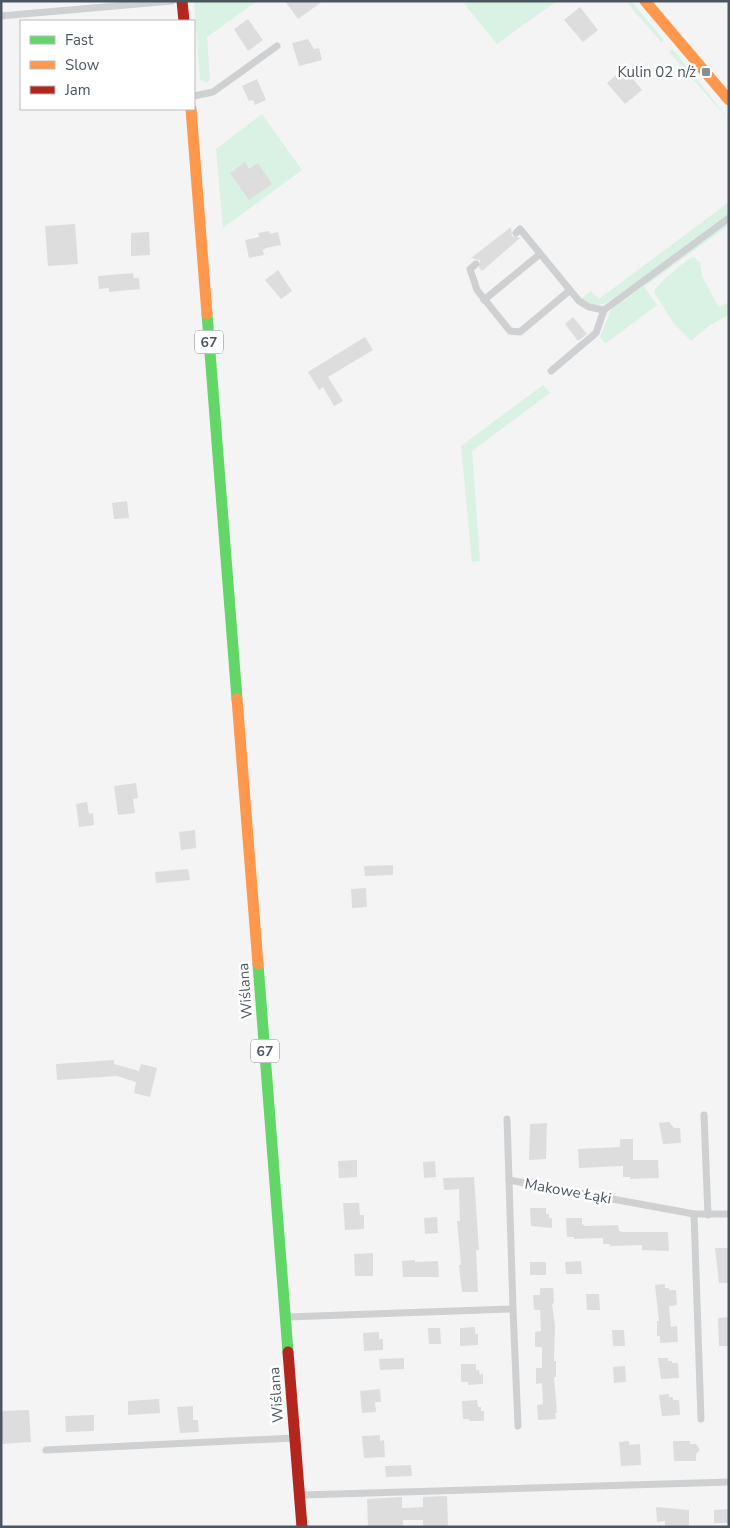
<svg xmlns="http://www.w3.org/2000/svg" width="730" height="1528" font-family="'Nunito Sans',sans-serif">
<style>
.green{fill:#d9f2e3}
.building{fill:#ddddde}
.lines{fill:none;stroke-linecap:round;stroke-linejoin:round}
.lane{stroke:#ced0d2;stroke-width:7}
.fast{stroke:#63d668;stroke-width:11}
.slow{stroke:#ff974d;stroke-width:11}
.jam{stroke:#b3261e;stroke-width:11}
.poi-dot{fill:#868d94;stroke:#fff;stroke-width:2}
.labels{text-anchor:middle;stroke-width:5;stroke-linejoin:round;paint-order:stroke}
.shield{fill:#fff;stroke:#808990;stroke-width:1}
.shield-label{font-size:14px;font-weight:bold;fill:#4a5661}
.poi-label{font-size:15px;fill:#4a5661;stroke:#fff;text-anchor:end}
.street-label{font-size:15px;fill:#4a5661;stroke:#fff}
</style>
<rect width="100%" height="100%" fill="#f4f4f4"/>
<g class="green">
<path d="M194 1H257L207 37 210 80 207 83 200 79Z"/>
<path d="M462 1H557L497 44Z"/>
<path d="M631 1 664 40 661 42 628 4Z"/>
<path d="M673 49 729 120 669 52Z"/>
<path d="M262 114 302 170 223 228 216 149Z"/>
<path d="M729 202V215L607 303 594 306 581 299 591 291 599 299Z"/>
<path d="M729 221V225L644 287 657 305 605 344 600 337 612 308Z"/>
<path d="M694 257 700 263 702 276 717 304 720 307 729 302V315L710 325 691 341 674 324 654 292C656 285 686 259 694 257Z"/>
<path d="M543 385 550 393 472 451 480 561 472 562 461 446Z"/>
</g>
<g class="building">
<path d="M285 1H323L298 19Z"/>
<path d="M580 7 598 30 583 42 564 20Z"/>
<path d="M248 19 263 40 248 51 234 29Z"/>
<path d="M308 39 314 49 319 48 322 60 299 66 292 43Z"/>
<path d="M624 68 642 90 625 104 607 83Z"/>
<path d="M257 79 266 100 255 105 253 100 249 101 242 86Z"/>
<path d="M245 162 249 169 258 163 272 184 249 200 230 173Z"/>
<path d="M75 224 78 264 48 266 45 226Z"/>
<path d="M511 227 512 236 520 238 482 271 479 268 480 260 471 258Z"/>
<path d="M269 231 270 234 278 232 281 245 266 248 263 250 264 255 249 258 245 240 259 237 258 233Z"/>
<path d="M149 232 150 255 131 256V233Z"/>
<path d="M278 270 292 291 281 299 265 280Z"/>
<path d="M133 273 134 278H139L140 289 109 292V288L99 289 98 276Z"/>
<path d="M573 317 587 334 578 341 565 324Z"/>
<path d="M365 337 373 350 328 377 343 401 334 406 323 387 319 390 308 372Z"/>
<path d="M127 501 129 518 114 519 112 503Z"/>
<path d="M136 783 138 798 133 799 135 813 118 815 114 786Z"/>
<path d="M87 802 89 814 93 813 94 825 79 827 76 804Z"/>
<path d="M195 830 196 848 181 850 179 832Z"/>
<path d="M393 865V875L365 876 364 866Z"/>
<path d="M188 869 190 880 156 883 155 872Z"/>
<path d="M366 888 367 907 352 908 351 889Z"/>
<path d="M114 1060V1064L139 1071 141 1064 157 1068 150 1097 134 1093 136 1082 117 1076 57 1080 56 1064Z"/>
<path d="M669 1122 674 1128H680L681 1143 663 1144 659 1123Z"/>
<path d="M547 1123 546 1159 529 1160 530 1124Z"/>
<path d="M620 1139H633V1160H658L659 1178 630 1179V1177H623V1166L579 1168 578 1149 620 1147Z"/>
<path d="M357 1160V1177L339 1178 338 1161Z"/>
<path d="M435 1161 436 1177 424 1178 423 1162Z"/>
<path d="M474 1177 479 1250H476L478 1292H462L459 1265H461L457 1221H460L459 1189 444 1190 443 1178Z"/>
<path d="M343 1203H359L360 1215H364V1229L345 1230Z"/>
<path d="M530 1208H546V1214H549V1218H552V1228L531 1226Z"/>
<path d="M437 1217 438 1233 425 1234 424 1218Z"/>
<path d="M566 1218H582V1224L585 1226 618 1225 619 1231 622 1232H668L669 1251 642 1250V1245L610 1246V1244H603V1238L574 1239V1237H567Z"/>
<path d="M715 1248H729V1283H719Z"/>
<path d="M373 1253V1276H355L354 1254Z"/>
<path d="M415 1260V1262L438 1261 439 1277H403L402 1261Z"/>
<path d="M581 1261 582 1274H566L565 1262Z"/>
<rect x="530" y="1262" width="16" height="13"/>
<path d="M665 1284V1288H669V1290H676L677 1305 669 1306 671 1327 677 1326 678 1342 660 1343V1336H657V1321H659L655 1285Z"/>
<path d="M540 1288H553L554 1303 552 1304 555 1325 554 1361H556V1377H554L557 1413H555L556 1419 538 1420 537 1405 543 1404 542 1383 536 1384V1368H542V1347H535V1332L541 1331 540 1310H534L533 1295H540Z"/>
<path d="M586 1294H599L600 1310H587Z"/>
<path d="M729 1317V1346H719L718 1318Z"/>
<path d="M475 1327V1334H478V1345L460 1346V1328Z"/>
<path d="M428 1328H440L441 1344H429Z"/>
<path d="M612 1330H624L625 1346H613Z"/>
<path d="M379 1332V1339H383V1350L364 1351 363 1333Z"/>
<path d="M404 1358V1369L380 1370 379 1359Z"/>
<path d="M658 1358H668V1361H672V1363H678L679 1378 661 1379Z"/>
<path d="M461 1364H476V1370H479L480 1375 483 1374V1384L468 1385V1382H461Z"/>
<path d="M625 1366 626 1382 614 1383 613 1367Z"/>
<path d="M380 1389 381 1402H375L376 1412 362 1413 360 1391Z"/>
<path d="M669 1394V1397H673V1400H679L680 1415 662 1416 659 1395Z"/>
<path d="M159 1399 160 1413 128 1415V1401Z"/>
<path d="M477 1400 478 1407H481V1411H484V1421H469V1419H463L462 1401Z"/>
<path d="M193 1406V1420H198L199 1432 180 1433 177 1407Z"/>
<path d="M29 1410 31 1442 1 1444V1411Z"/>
<path d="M94 1415V1431L66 1432 65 1416Z"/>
<path d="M380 1435V1441L384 1440 385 1457 364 1458 362 1436Z"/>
<path d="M629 1441V1445L640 1444 641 1465 621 1466 619 1442Z"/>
<path d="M673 1441H690V1444H696L700 1450 696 1454V1461H674Z"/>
<path d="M411 1465 412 1476 386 1477 385 1466Z"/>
<path d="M447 1496 448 1527H423V1520H403V1527H368L367 1499 402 1497V1508L423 1507V1497Z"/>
<path d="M656 1507 689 1510V1527H665V1521L657 1522Z"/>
<path d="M729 1509V1523H714V1510Z"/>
</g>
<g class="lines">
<g class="lane">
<path d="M1 16 172 1"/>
<path d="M194 96 213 92 277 46"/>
<path d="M516 233 520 229 579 301 589 307 604 310 729 218"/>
<path d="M476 264 470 269 477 290 510 331 520 332 569 291"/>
<path d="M484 300 540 254"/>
<path d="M551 371 596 333 604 310"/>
<path d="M704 1115 708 1215"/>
<path d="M507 1119 509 1180"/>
<path d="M694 1214 701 1419"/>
<path d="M513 1309 518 1426"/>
<path d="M288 1317 513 1309 509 1180 694 1214H729"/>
<path d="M46 1450 294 1438"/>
<path d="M303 1495 729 1482"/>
</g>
<g class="fast">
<path d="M207 314 237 699"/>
<path d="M258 964 288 1352"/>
</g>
<g class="slow">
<path d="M645 1 729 100"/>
<path d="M191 109 207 314"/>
<path d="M237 699 258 964"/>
</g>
<g class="jam">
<path d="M182 1 184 21"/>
<path d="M288 1352 302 1527"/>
</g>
</g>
<rect class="poi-dot" x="701" y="67" width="10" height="10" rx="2.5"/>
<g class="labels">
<g class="shield">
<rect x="195" y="330.5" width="28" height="23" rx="4"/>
<rect x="251" y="1039.5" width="28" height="23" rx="4"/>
</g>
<g class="shield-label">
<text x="209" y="347">67</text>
<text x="265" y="1056">67</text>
</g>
<g class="poi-label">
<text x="696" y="77">Kulin 02 n/ż</text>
</g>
<g class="street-label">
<text transform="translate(245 991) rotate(-94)" y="5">Wiślana</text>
<text transform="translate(568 1191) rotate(10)" y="5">Makowe Łąki</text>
<text transform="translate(276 1395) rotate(-94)" y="5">Wiślana</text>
</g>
</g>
<rect width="730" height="1528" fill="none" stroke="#4a5661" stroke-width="5"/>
<rect x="20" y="20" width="175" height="90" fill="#ffffff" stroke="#b7bbc0"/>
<rect x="30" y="36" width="25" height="8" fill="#63d668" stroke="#b7bbc0"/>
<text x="65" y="45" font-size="15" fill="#4a5661">Fast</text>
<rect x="30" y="61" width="25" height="8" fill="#ff974d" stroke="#b7bbc0"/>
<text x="65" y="70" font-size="15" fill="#4a5661">Slow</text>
<rect x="30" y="86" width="25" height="8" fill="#b3261e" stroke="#b7bbc0"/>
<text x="65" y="95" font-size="15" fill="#4a5661">Jam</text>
</svg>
